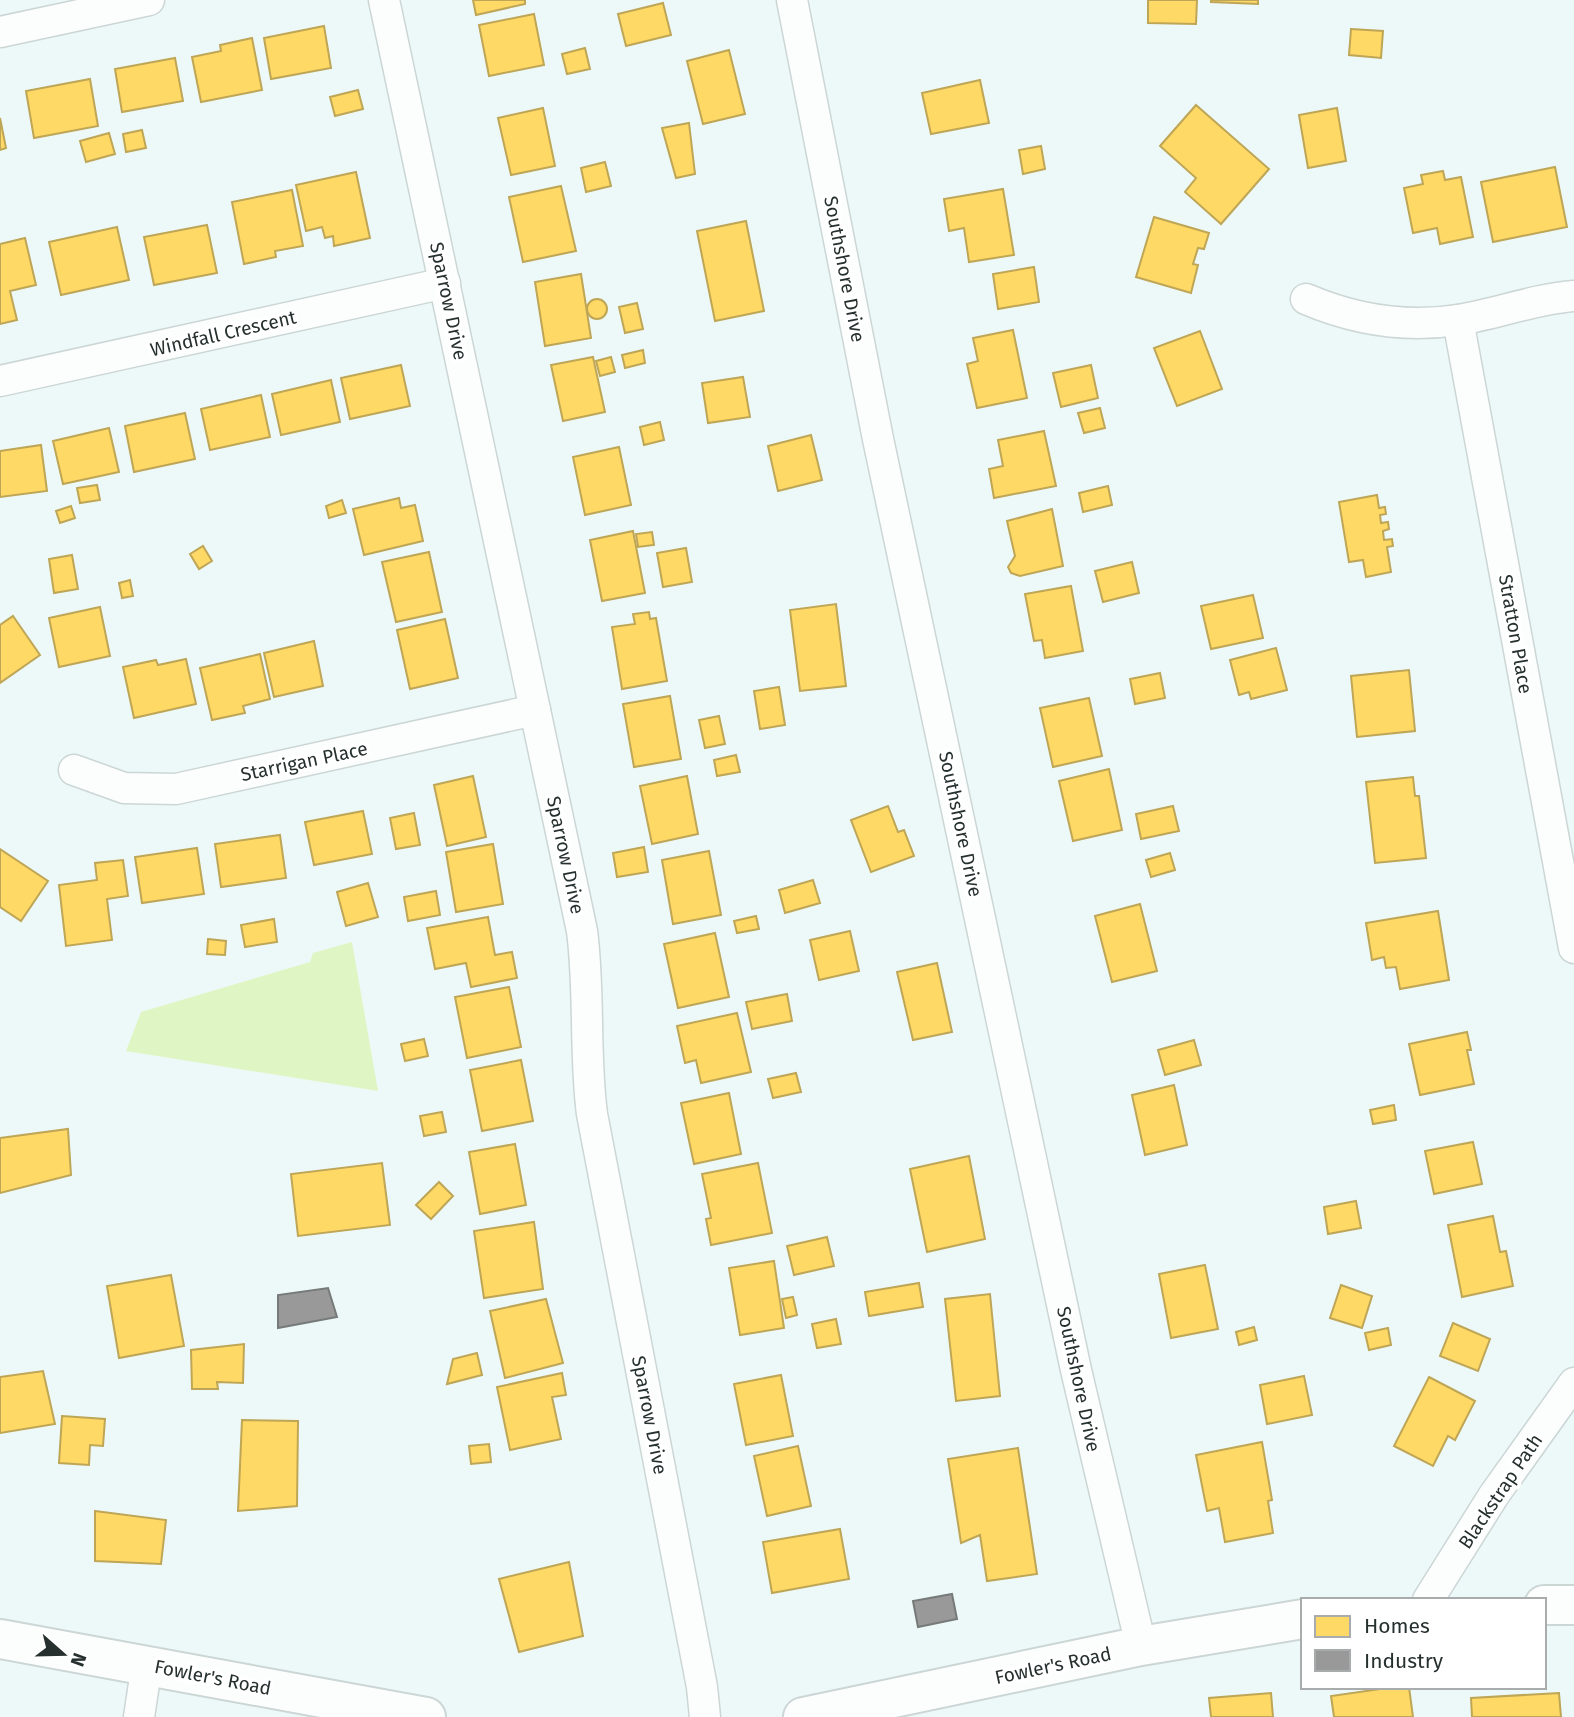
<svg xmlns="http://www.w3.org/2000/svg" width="1574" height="1717" font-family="'Fira Sans',sans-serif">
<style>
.green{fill:#e0f5c4}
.homes{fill:#ffd966;stroke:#bea656;stroke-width:2}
.industry{fill:#999;stroke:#767a79;stroke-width:2}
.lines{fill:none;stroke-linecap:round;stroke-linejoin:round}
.street-casing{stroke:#ccd6d5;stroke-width:33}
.secondary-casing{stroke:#ccd6d5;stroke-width:42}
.street{stroke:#fcfefe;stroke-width:30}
.secondary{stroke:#fcfefe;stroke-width:38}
.labels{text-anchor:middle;stroke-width:7;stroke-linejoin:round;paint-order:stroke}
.street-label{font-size:19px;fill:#26302f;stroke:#fff}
</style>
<rect width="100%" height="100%" fill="#edf9f8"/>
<path class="green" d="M352 942 378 1091 126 1051 141 1012 310 962 313 953Z"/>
<g class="homes">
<path d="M473 0H525V4L476 15Z"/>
<path d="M1148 0H1197L1196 24 1148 23Z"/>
<path d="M1211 0H1258V4L1211 2Z"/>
<path d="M663 3 671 35 626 46 618 14Z"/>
<path d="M534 14 544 65 489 76 479 25Z"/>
<path d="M324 26 331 68 271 79 264 38Z"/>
<path d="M1351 29 1383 31 1381 58 1349 55Z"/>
<path d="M252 38 262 90 201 102 192 57 221 51 220 45Z"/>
<path d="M585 48 590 69 567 74 562 54Z"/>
<path d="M729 50 745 114 703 124 687 61Z"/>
<path d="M175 58 183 101 122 112 115 69Z"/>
<path d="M90 79 98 126 34 138 26 91Z"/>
<path d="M980 80 989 123 931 134 922 93Z"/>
<path d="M358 90 363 109 335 116 330 97Z"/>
<path d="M1196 105 1269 169 1221 224 1185 192 1196 178 1160 146Z"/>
<path d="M543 108 555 166 511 175 498 118Z"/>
<path d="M1337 108 1346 161 1308 168 1299 115Z"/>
<path d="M0 118 6 148 0 150Z"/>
<path d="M689 123 695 174 676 178 662 128Z"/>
<path d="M142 130 146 148 126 152 123 134Z"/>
<path d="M109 133 115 154 86 162 80 141Z"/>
<path d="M1041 146 1045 169 1023 174 1019 150Z"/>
<path d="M605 162 611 186 586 192 581 168Z"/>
<path d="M1555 167 1567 227 1493 242 1481 182Z"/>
<path d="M1443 171 1445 180 1461 177 1473 237 1440 244 1437 228 1413 233 1404 188 1423 184 1421 175Z"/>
<path d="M356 172 370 238 334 246 333 236 325 238 322 227 306 231 296 185Z"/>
<path d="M561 186 576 251 523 262 509 197Z"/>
<path d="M1003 189 1014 255 969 262 964 228 949 231 944 199Z"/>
<path d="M292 190 303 246 275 251 276 257 244 264 232 202Z"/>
<path d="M1154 217 1209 233 1204 249 1198 248 1193 264 1198 265 1191 293 1136 277Z"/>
<path d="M746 221 764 311 715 321 697 231Z"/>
<path d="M207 225 217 273 154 285 144 237Z"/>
<path d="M117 227 129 280 61 295 49 242Z"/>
<path d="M25 238 36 285 10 291 17 320 0 324V244Z"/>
<path d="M1034 267 1039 302 998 309 993 274Z"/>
<path d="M581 274 591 338 545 346 535 282Z"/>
<circle cx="597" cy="309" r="10"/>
<path d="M637 303 643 329 625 333 619 307Z"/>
<path d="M1013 330 1027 398 977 408 967 364 978 361 973 338Z"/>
<path d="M1200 331 1222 389 1177 406 1154 348Z"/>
<path d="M643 350 645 363 625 368 622 355Z"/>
<path d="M593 357 605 412 563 421 551 365Z"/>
<path d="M611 357 615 372 600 376 596 361Z"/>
<path d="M401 365 410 406 350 419 341 378Z"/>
<path d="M1091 365 1098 398 1061 407 1053 373Z"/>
<path d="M743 377 750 417 708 423 702 383Z"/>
<path d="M331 380 340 422 281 435 272 394Z"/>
<path d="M261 395 270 437 210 450 201 409Z"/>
<path d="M1100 408 1105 428 1084 433 1078 413Z"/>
<path d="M185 413 195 459 134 472 125 426Z"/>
<path d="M660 422 664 440 644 445 640 427Z"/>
<path d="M109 428 119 472 63 484 53 441Z"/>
<path d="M1044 431 1056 486 994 498 989 469 1003 466 998 440Z"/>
<path d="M811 435 822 480 778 491 768 446Z"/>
<path d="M41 445 47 491 0 497V451Z"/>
<path d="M619 447 631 505 585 515 573 457Z"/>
<path d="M97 485 100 500 80 503 77 488Z"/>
<path d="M1108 486 1112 505 1083 512 1079 493Z"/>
<path d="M1377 495 1379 508 1385 507 1386 514 1380 515 1381 523 1388 522 1389 529 1383 531 1384 540 1392 539 1393 546 1387 547 1391 572 1366 577 1363 560 1349 562 1339 502Z"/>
<path d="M399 498 401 508 415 505 423 541 364 555 353 509Z"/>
<path d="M342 500 346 513 329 518 326 506Z"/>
<path d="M71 506 75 518 60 523 56 511Z"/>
<path d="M1052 509 1063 566 1020 576 1011 573 1008 567 1015 556 1007 521Z"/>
<path d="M633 531 645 593 602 601 590 540Z"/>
<path d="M652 532 654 545 638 547 636 534Z"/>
<path d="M203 546 212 561 199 569 190 554Z"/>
<path d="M686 548 692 582 663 587 657 553Z"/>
<path d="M429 552 442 612 396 622 382 562Z"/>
<path d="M72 555 78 589 54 593 49 559Z"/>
<path d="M1132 562 1139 593 1103 602 1095 571Z"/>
<path d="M130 580 133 596 122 598 119 583Z"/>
<path d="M1071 586 1083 651 1045 658 1042 640 1034 641 1025 594Z"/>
<path d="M1253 595 1263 638 1211 649 1201 606Z"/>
<path d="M836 604 846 686 800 691 790 610Z"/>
<path d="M100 607 110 656 59 667 49 618Z"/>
<path d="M649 612 650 619 656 618 667 681 622 689 612 627 635 624 633 614Z"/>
<path d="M13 616 40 655 0 683V625Z"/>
<path d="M445 619 458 678 410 689 397 630Z"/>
<path d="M314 641 323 686 274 697 264 653Z"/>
<path d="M1276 648 1287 690 1251 699 1249 692 1239 695 1230 660Z"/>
<path d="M260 654 270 699 243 706 245 713 212 720 200 668Z"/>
<path d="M186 659 196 704 134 718 123 667 156 660 158 665Z"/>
<path d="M1409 670 1415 731 1357 737 1351 676Z"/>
<path d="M1160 673 1165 698 1135 704 1130 679Z"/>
<path d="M779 687 785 725 760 729 754 691Z"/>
<path d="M670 696 681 759 634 767 623 704Z"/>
<path d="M1089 698 1102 756 1053 767 1040 708Z"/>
<path d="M719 716 725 744 705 748 699 720Z"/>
<path d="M736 755 740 772 717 776 714 760Z"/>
<path d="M1109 769 1122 830 1073 841 1059 781Z"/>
<path d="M473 776 486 837 447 846 434 785Z"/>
<path d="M687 776 698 834 652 844 640 786Z"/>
<path d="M1413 777 1415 796H1419L1426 858 1375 863 1366 782Z"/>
<path d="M888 806 898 832 904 830 914 856 871 872 851 820Z"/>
<path d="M1173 806 1179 831 1141 839 1136 814Z"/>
<path d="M363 811 372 854 314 865 305 822Z"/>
<path d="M414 813 420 845 396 849 390 818Z"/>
<path d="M280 835 286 878 221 887 215 844Z"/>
<path d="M493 844 503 904 456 912 446 852Z"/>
<path d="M644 847 648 872 617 877 613 853Z"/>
<path d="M197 848 204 894 142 903 135 857Z"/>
<path d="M0 849 48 881 21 921 0 907Z"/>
<path d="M709 851 721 915 673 924 662 860Z"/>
<path d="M1170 853 1175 870 1151 877 1146 860Z"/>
<path d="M123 860 128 896 107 899 112 940 66 946 59 885 97 880 95 863Z"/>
<path d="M813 880 820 903 785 913 779 890Z"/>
<path d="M368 883 378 917 346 926 337 892Z"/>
<path d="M436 891 440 915 408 921 404 897Z"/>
<path d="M1140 904 1157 971 1112 982 1095 916Z"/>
<path d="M1438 911 1449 980 1400 989 1396 967 1386 968 1384 957 1372 960 1366 923Z"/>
<path d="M756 916 759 929 737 933 734 921Z"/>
<path d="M488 917 495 955 512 952 517 978 471 987 466 963 435 969 427 928Z"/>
<path d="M274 919 277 942 245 947 241 925Z"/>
<path d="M850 931 859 971 819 980 810 940Z"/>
<path d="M715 933 729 997 678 1008 664 944Z"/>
<path d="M208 939 226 941 225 955 207 954Z"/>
<path d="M937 963 952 1032 913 1040 897 972Z"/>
<path d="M509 987 521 1047 467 1058 455 997Z"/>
<path d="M787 994 792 1021 752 1029 746 1002Z"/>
<path d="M737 1013 751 1072 701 1083 696 1060 685 1063 677 1026Z"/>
<path d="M1467 1032 1471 1050H1467L1474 1084 1420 1095 1409 1044Z"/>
<path d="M424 1039 428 1056 405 1061 401 1044Z"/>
<path d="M1194 1040 1201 1065 1165 1075 1158 1050Z"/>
<path d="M521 1060 533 1121 482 1131 470 1070Z"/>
<path d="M796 1073 801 1092 773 1098 768 1079Z"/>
<path d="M1174 1085 1187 1145 1145 1155 1132 1095Z"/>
<path d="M729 1093 741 1154 694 1164 681 1103Z"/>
<path d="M1394 1105 1396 1120 1373 1124 1370 1110Z"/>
<path d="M442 1112 446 1132 424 1136 420 1116Z"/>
<path d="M68 1129 71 1175 0 1193V1138Z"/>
<path d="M1473 1142 1482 1184 1434 1194 1425 1151Z"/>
<path d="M515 1144 526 1205 480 1214 469 1152Z"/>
<path d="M969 1156 985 1239 927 1252 910 1169Z"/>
<path d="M382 1163 390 1225 298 1236 291 1174Z"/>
<path d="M758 1163 772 1233 711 1245 706 1219 711 1218 702 1174Z"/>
<path d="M439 1182 453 1196 431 1219 416 1205Z"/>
<path d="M1356 1201 1361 1228 1328 1234 1324 1207Z"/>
<path d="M1493 1216 1500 1252 1506 1251 1513 1286 1462 1297 1448 1225Z"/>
<path d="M534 1222 543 1289 484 1298 474 1231Z"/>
<path d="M827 1237 834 1266 794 1275 787 1246Z"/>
<path d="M774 1261 784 1328 740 1335 729 1268Z"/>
<path d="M1205 1265 1218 1329 1171 1338 1159 1274Z"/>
<path d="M171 1275 184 1346 119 1358 107 1286Z"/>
<path d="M919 1283 923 1307 869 1316 865 1292Z"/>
<path d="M1341 1285 1372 1296 1362 1328 1330 1318Z"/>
<path d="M990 1294 1000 1396 956 1401 945 1299Z"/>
<path d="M793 1297 797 1315 786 1318 782 1299Z"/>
<path d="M546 1299 563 1363 505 1378 490 1311Z"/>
<path d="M836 1319 841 1344 817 1348 812 1324Z"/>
<path d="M1453 1323 1490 1339 1478 1371 1440 1356Z"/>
<path d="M1254 1327 1257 1340 1239 1345 1236 1332Z"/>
<path d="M1388 1328 1391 1345 1369 1350 1365 1333Z"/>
<path d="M244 1344 243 1383 217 1382 218 1389H192L191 1350Z"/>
<path d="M477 1353 482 1375 447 1384 453 1359Z"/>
<path d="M43 1371 55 1424 0 1433V1377Z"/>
<path d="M562 1373 566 1395 552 1397 561 1439 510 1450 497 1387Z"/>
<path d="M781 1375 793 1436 746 1445 734 1384Z"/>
<path d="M1304 1376 1312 1415 1267 1424 1260 1385Z"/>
<path d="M1429 1377 1475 1401 1455 1440 1448 1436 1433 1466 1394 1446Z"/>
<path d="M62 1416 105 1419 103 1446 90 1445 89 1465 59 1463Z"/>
<path d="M242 1420 298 1421 297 1506 238 1511Z"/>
<path d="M1262 1442 1272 1500 1268 1501 1273 1533 1225 1542 1219 1508 1207 1511 1196 1455Z"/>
<path d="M489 1444 491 1462 471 1464 469 1446Z"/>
<path d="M798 1446 811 1506 767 1516 754 1456Z"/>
<path d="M1018 1448 1037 1574 987 1581 980 1535 961 1543 948 1459Z"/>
<path d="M95 1511 166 1520 161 1564 95 1561Z"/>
<path d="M840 1529 849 1579 772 1593 763 1542Z"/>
<path d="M569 1562 583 1636 519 1652 499 1579Z"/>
<path d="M1394 1687H1409L1413 1717H1334L1331 1696Z"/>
<path d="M1271 1693 1273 1717H1211L1209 1698Z"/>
<path d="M1559 1693 1561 1717H1472L1471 1698Z"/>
</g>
<g class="industry">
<path d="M328 1288 337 1317 278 1328V1295Z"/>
<path d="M952 1594 957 1619 918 1627 913 1601Z"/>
</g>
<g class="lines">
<defs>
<g id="street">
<path d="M384 0 582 931C590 992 584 1053 592 1114L702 1687 705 1717"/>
<path d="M792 0 878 439 1076 1370 1141 1646"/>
<path d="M0 32 149 0"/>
<path d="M1306 299C1355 320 1405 328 1458 320 1497 314 1534 299 1574 296"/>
<path d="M1458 320 1574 948"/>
<path d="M0 381 445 283"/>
<path d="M74 770 124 788 176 789 535 710"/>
<path d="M1428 1600 1494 1495 1574 1383"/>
<path d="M139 1717 147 1664"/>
</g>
<g id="secondary">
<path d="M1544 1605H1574"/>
<path d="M0 1639 426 1717"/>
<path d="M803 1717 1141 1646 1303 1619"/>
</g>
</defs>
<use href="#street" class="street-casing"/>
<use href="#secondary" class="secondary-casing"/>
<use href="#street" class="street"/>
<use href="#secondary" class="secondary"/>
</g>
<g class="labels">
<g class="street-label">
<text transform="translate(845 269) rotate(79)" y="7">Southshore Drive</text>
<text transform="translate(449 301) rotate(78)" y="7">Sparrow Drive</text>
<text transform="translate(223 333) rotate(-13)" y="7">Windfall Crescent</text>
<text transform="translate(1516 634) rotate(80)" y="7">Stratton Place</text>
<text transform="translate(304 761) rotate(-12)" y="7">Starrigan Place</text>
<text transform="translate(961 824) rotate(78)" y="7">Southshore Drive</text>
<text transform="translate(566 855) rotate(78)" y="7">Sparrow Drive</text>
<text transform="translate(1079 1379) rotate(78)" y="7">Southshore Drive</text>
<text transform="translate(650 1415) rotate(79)" y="7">Sparrow Drive</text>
<text transform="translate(1500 1491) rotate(-56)" y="7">Blackstrap Path</text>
<text transform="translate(1053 1665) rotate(-12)" y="7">Fowler's Road</text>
<text transform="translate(213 1677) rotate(11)" y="7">Fowler's Road</text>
</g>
</g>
<rect x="1301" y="1598" width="245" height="91" fill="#ffffff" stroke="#a8acac" stroke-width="2"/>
<rect x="1315" y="1616" width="35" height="21" fill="#ffd966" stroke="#a8acac" stroke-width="2"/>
<text x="1364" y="1633" font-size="21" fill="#26302f">Homes</text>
<rect x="1315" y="1650" width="35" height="21" fill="#999999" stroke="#a8acac" stroke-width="2"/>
<text x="1364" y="1668" font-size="21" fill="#26302f">Industry</text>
<g transform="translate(63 1654) rotate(110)" stroke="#ffffff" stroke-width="5" paint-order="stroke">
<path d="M0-5L12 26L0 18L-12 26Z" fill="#26302f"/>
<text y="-10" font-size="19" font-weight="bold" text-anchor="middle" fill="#26302f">N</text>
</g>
</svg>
